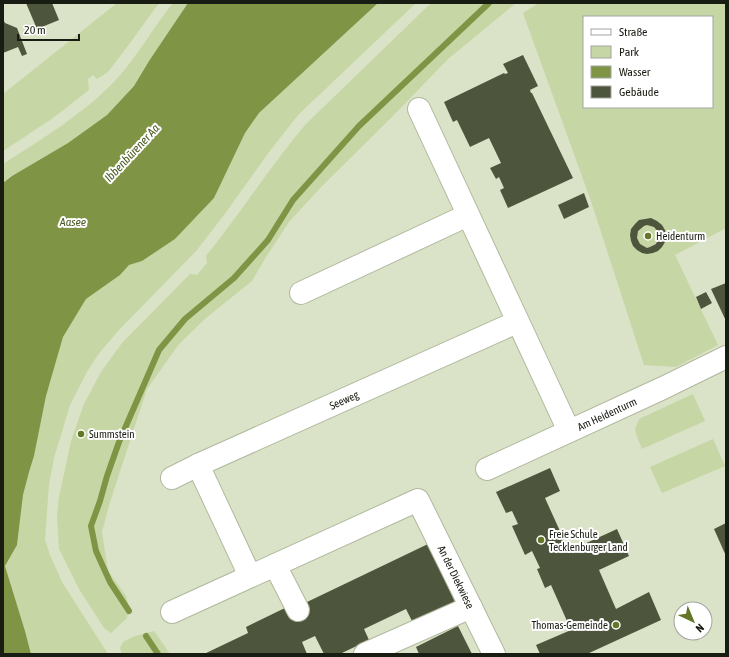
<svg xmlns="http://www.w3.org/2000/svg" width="729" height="657" font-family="'Asap Condensed',sans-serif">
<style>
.green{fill:#c6d6a4;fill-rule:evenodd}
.water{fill:#7f9445}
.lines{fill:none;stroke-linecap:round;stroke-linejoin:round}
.stream{stroke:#7f9445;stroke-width:6}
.building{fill:#4e553d;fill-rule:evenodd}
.minor-casing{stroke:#b0b99e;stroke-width:24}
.minor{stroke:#fff;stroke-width:22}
.poi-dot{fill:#637726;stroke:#fff;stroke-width:1.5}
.labels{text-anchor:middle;stroke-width:4;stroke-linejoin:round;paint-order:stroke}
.poi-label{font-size:11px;fill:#191c12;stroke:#fff;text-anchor:start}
.street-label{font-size:11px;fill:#191c12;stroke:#fff}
.water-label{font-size:12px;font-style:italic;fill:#4b5a21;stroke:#fff}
</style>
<rect width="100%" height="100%" fill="#dae3c7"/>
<g class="green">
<path d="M117 3H159L130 43 108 72 97 79 93 75 88 79 89 90 53 118 3 151V94Z"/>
<path d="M173 3H188L149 61 134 86 107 115 68 143 12 176 3 183V164C42 139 82 115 115 81 137 57 153 28 173 3Z"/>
<path d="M378 3H416L298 115 269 152 224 215 197 250 118 331 100 352 88 370 70 405 54 458 49 484 45 540 50 555 62 582 108 654H31L25 631 5 566 17 545 23 495 29 472 34 456 46 396 63 337 86 299 120 275 129 265 142 261 175 239 214 198 245 133 259 113Z"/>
<path d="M431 3H516L448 59 390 119 322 186 289 222 266 257 252 281 206 318 179 344 147 389 110 502 102 532 108 571 126 596 129 608 127 618 111 633 104 628 79 589 59 549 57 516 59 497 71 441 84 404 101 372 122 343 190 274 197 275 207 263 206 256C241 213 270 166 306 124Z"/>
<path d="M539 3H726V228L675 255 718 345 676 367 644 365 592 204 523 13ZM584 17H712V107H584Z"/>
<path d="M693 394 705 421 642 449 636 434 635 429 639 419Z"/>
<path d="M713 439 725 466 662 493 650 467Z"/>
<path d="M154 631 170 654H122L120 648 123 642 135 636Z"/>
</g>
<path class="water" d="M188 3H378L259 113 245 133 214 198 175 239 142 261 129 265 120 275 86 299 63 337 46 396 34 456 29 472 23 495 17 545 5 566 25 631 31 654H3V183L12 176 68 143 107 115 134 86 149 61Z"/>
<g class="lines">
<g class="stream">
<path d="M129 611 110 582 96 551 91 526 100 501 107 476 119 442 159 350 185 319 234 278 268 240 293 200 359 126 489 3"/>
<path d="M146 636 158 654"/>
</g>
</g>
<g class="building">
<path d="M26 3H52L59 20 37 29Z"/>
<path d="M3 19 5 23 17 28 27 54 22 56 18 47 3 53Z"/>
<path d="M523 55 538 86 530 90 531 93H532L573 178 508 208 500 190 504 188 499 177 496 179 490 168 501 163 489 138 470 147 457 120 453 122 444 102 504 73 505 74 508 73 503 64Z"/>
<path d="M584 193 589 207 564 219 558 205Z"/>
<path d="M651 218 657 221 662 225 665 230 666 236 665 242 662 247 658 251 653 253 647 254 642 253 637 250 633 246 631 241 630 235 631 229 635 224 639 220ZM647 225 654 227 659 233V237L656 244 650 247 647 248 640 244 637 238 638 231 644 226Z"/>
<path d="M726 283V321L711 289Z"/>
<path d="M706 292 712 303 701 309 696 297Z"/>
<path d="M550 468 560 491 545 498 569 551 617 529 629 556 599 570 616 609 649 592 661 620 587 654H540L536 645 571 630 551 585 545 588 537 569 540 568 532 551 525 555 512 526 518 524 512 511 506 513 496 492Z"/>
<path d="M726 523V556L714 529Z"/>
<path d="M428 544 455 602 413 623 406 609 364 629 369 640 340 654H324L315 636 302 642 307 654H204L248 633 246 627 287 607 290 614 308 605 307 602Z"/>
<path d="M458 626 472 654H419L416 647Z"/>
</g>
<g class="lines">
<defs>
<g id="minor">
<path d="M419 109 569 431"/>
<path d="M301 293 468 215"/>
<path d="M198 465 250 576"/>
<path d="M487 469 663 388 726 357"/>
<path d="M172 478 198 465 517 322"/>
<path d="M275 565 298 610"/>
<path d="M172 612 418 500 494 654"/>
<path d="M365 654 471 607"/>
</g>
</defs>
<use href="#minor" class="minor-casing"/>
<use href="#minor" class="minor"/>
</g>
<g class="poi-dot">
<circle cx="648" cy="236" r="4"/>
<circle cx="81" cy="434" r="4"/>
<circle cx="541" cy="540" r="4"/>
<circle cx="616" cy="625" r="4"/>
</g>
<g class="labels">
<g class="poi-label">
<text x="656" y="240">Heidenturm</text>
<text x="89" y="438">Summstein</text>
<text x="549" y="538">Freie Schule<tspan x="549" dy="13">Tecklenburger Land</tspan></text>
<text x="608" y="629" text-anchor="end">Thomas-Gemeinde</text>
</g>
<g class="street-label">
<text transform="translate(344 400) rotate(-24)" y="4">Seeweg</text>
<text transform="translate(607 414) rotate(-25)" y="4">Am Heidenturm</text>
<text transform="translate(456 577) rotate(64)" y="4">An der Diekwiese</text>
</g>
<g class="water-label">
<text transform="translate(132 153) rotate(-47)" y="4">Ibbenbürener Aa</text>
<text x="73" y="226">Aasee</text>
</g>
</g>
<rect width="729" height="657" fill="none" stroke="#191c12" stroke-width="8"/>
<rect x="583" y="16" width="130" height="92" fill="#ffffff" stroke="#a3a4a0"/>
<rect x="591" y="29" width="20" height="6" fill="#ffffff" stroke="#a3a4a0"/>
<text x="619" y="36" font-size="12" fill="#191c12">Straße</text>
<rect x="591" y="46" width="20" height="12" fill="#c6d6a4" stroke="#a3a4a0"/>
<text x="619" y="56" font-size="12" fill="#191c12">Park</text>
<rect x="591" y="66" width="20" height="12" fill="#7f9445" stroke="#a3a4a0"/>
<text x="619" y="76" font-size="12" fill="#191c12">Wasser</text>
<rect x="591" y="86" width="20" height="12" fill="#4e553d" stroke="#a3a4a0"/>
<text x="619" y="96" font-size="12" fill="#191c12">Gebäude</text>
<g transform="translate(693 621) rotate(136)"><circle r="19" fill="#ffffff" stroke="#a3a4a0"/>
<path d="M0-3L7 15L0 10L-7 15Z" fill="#637726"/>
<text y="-6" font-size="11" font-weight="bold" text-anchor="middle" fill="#191c12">N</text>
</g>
<path d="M18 34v6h61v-6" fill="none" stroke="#191c12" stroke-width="2"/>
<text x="24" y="34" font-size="12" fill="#191c12" stroke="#ffffff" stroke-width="3" paint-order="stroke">20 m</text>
</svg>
